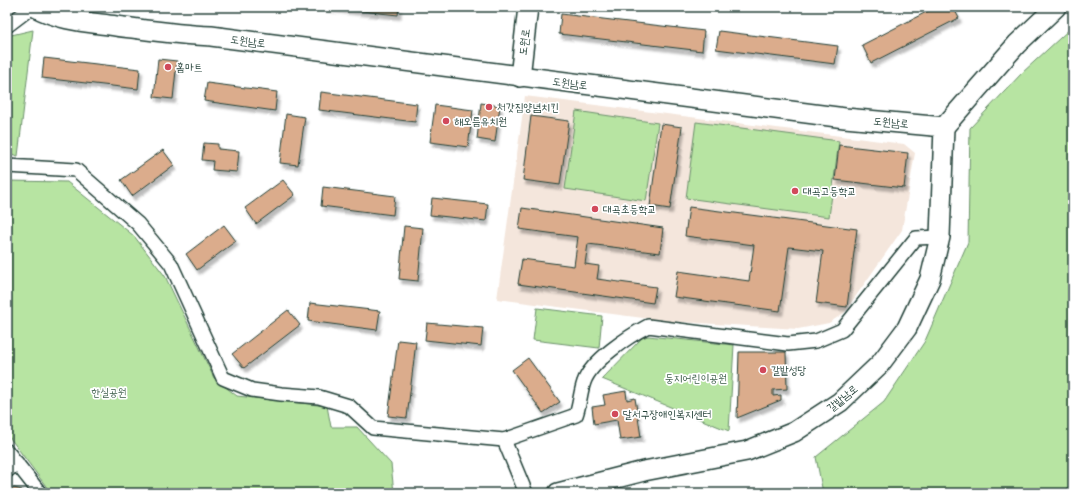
<svg xmlns="http://www.w3.org/2000/svg" width="1080" height="500" font-family="Pangolin,'Poor Story',sans-serif">
<style>
.built{fill:#f4e6dc}
.green{fill:#b7e4a2;stroke:#6b906b}
.building{fill:#dbac8c;stroke:#1f3d34;filter:url(#shadow)}
.lines{fill:none;stroke-linecap:round;stroke-linejoin:round}
.street-casing{stroke:#1f3d34;stroke-width:16}
.secondary-casing{stroke:#1f3d34;stroke-width:22}
.street{stroke:#fff;stroke-width:13}
.secondary{stroke:#fff;stroke-width:19}
.poi-dot{fill:#d1495b;stroke:#fff;stroke-width:1.5}
.labels{text-anchor:middle;stroke-width:3.5;stroke-linejoin:round;paint-order:stroke}
.street-label{font-size:11px;fill:#1f3d34;stroke:#fff}
.poi-label{font-size:11px;fill:#1f3d34;stroke:#fff;text-anchor:start}
.park-label{font-size:11px;fill:#3d5e4a;stroke:#fff}
</style>
<defs>
<filter id="shadow"><feDropShadow dx="2.5" dy="4.5" stdDeviation="1" flood-color="#0004"/></filter>
</defs>
<rect width="100%" height="100%" fill="#fff"/>
<filter id="ink" filterUnits="userSpaceOnUse"><feTurbulence type="fractalNoise" baseFrequency=".025" numOctaves="2"/><feDisplacementMap in="SourceGraphic" scale="8" xChannelSelector="R" yChannelSelector="G"/><feConvolveMatrix kernelMatrix="1 2 1 2 8 2 1 2 1" color-interpolation-filters="sRGB"/></filter>
<g filter="url(#ink)">
<path class="built" d="M525 96 904 144 915 153 902 230 844 313 829 323 798 329 666 321 497 299Z"/>
<g class="green">
<path d="M1073 26V493H823L816 457 884 402 925 341 968 242 970 128 1022 73Z"/>
<path d="M33 30 18 156 7 153V36Z"/>
<path d="M576 111 658 123 646 201 565 189Z"/>
<path d="M696 122 839 141 829 217 686 198Z"/>
<path d="M7 181 67 182 134 236 165 276 214 378 237 396 327 406 331 427H357L391 464 394 493H51L7 434Z"/>
<path d="M537 308 602 316 599 348 533 340Z"/>
<path d="M648 336 734 345 729 431 602 379 642 338Z"/>
</g>
<g class="building">
<path d="M324 7H399L398 15Z"/>
<path d="M936 7H953L959 18 871 63 862 45Z"/>
<path d="M561 14 704 31 702 51 559 34Z"/>
<path d="M719 31 838 46 835 64 716 49Z"/>
<path d="M44 58 140 69 138 89 42 78Z"/>
<path d="M158 59 177 61 173 99 154 97Z"/>
<path d="M207 83 277 92 275 111 204 101Z"/>
<path d="M321 92 417 104 415 122 319 110Z"/>
<path d="M481 103 500 106 495 142 477 139Z"/>
<path d="M435 105 473 110 468 147 430 142Z"/>
<path d="M286 114 305 117 298 165 280 163Z"/>
<path d="M531 116 569 121 560 185 523 180Z"/>
<path d="M661 124 682 127 670 209 650 206Z"/>
<path d="M204 143 218 144V149L239 151 237 172 212 170 213 161 202 160Z"/>
<path d="M839 145 908 153 904 188 835 180Z"/>
<path d="M163 150 174 165 132 196 121 180Z"/>
<path d="M283 180 295 195 256 224 245 208Z"/>
<path d="M323 187 395 196 393 215 321 206Z"/>
<path d="M432 198 488 204 486 221 430 215Z"/>
<path d="M689 207 857 229 847 307 816 303 823 251 789 247 780 311 674 297 678 271 749 281 754 245 685 236Z"/>
<path d="M522 208 663 228 660 253 588 244 585 264 599 266 597 279 656 287 653 303 518 284 522 259 574 266 578 237 519 229Z"/>
<path d="M224 225 236 241 197 270 186 254Z"/>
<path d="M404 226 423 228 418 281 399 279Z"/>
<path d="M310 303 380 311 377 330 308 321Z"/>
<path d="M288 310 300 325 244 368 232 354Z"/>
<path d="M427 323 483 328 481 346 425 340Z"/>
<path d="M398 340 416 342 407 418 388 416Z"/>
<path d="M739 352H786L787 389 773 390V396L781 395V400L737 418Z"/>
<path d="M528 358 560 402 543 413 512 370Z"/>
<path d="M626 391 627 400 635 398 641 437 620 440 617 420 594 424 592 407 605 405 603 395Z"/>
<path d="M14 488 22 490 24 493H8Z"/>
</g>
<g class="lines">
<defs>
<g id="street">
<path d="M7 26 32 7"/>
<path d="M7 166 76 170 138 224 171 264 223 378 252 390 281 394 319 397 349 406 373 428 504 440 576 415C580 404 580 393 584 382 591 361 629 336 648 326L788 344 816 341 842 330 916 238 940 237"/>
<path d="M504 440 526 493"/>
<path d="M7 451 40 493"/>
<path d="M7 471 17 463"/>
</g>
<g id="secondary">
<path d="M35 7C60 21 88 22 116 26 147 30 179 35 211 36L845 118 944 127 1017 44 1056 7"/>
<path d="M520 77 528 7"/>
<path d="M558 493 644 471 747 451 794 432 840 402 880 364 907 328 930 279 940 237 944 127"/>
</g>
</defs>
<use href="#street" class="street-casing"/>
<use href="#secondary" class="secondary-casing"/>
<use href="#street" class="street"/>
<use href="#secondary" class="secondary"/>
</g>
</g>
<g class="poi-dot">
<circle cx="168" cy="67" r="4"/>
<circle cx="489" cy="107" r="4"/>
<circle cx="446" cy="121" r="4"/>
<circle cx="795" cy="191" r="4"/>
<circle cx="595" cy="209" r="4"/>
<circle cx="763" cy="370" r="4"/>
<circle cx="615" cy="414" r="4"/>
</g>
<g class="labels">
<g class="street-label">
<text transform="translate(248 41) rotate(7)" y="4">도원남로</text>
<text transform="translate(524 42) rotate(-83)" y="4">도원로</text>
<text transform="translate(570 83) rotate(7)" y="4">도원남로</text>
<text transform="translate(891 122) rotate(5)" y="4">도원남로</text>
<text transform="translate(842 398) rotate(-39)" y="4">갈밭남로</text>
</g>
<g class="poi-label">
<text x="176" y="71">홈마트</text>
<text x="497" y="111">처갓집양념치킨</text>
<text x="454" y="125">해오름유치원</text>
<text x="803" y="195">대곡고등학교</text>
<text x="603" y="213">대곡초등학교</text>
<text x="771" y="374">갈밭성당</text>
<text x="623" y="418">달서구장애인복지센터</text>
</g>
<g class="park-label">
<text x="696" y="382">둥지어린이공원</text>
<text x="109" y="396">한실공원</text>
</g>
</g>
<rect width="1080" height="500" fill="none" stroke="#fff" stroke-width="24"/>
<rect x="12" y="12" width="1056" height="476" fill="none" stroke="#1f3d34" stroke-width="1.5" filter="url(#ink)"/>
</svg>
